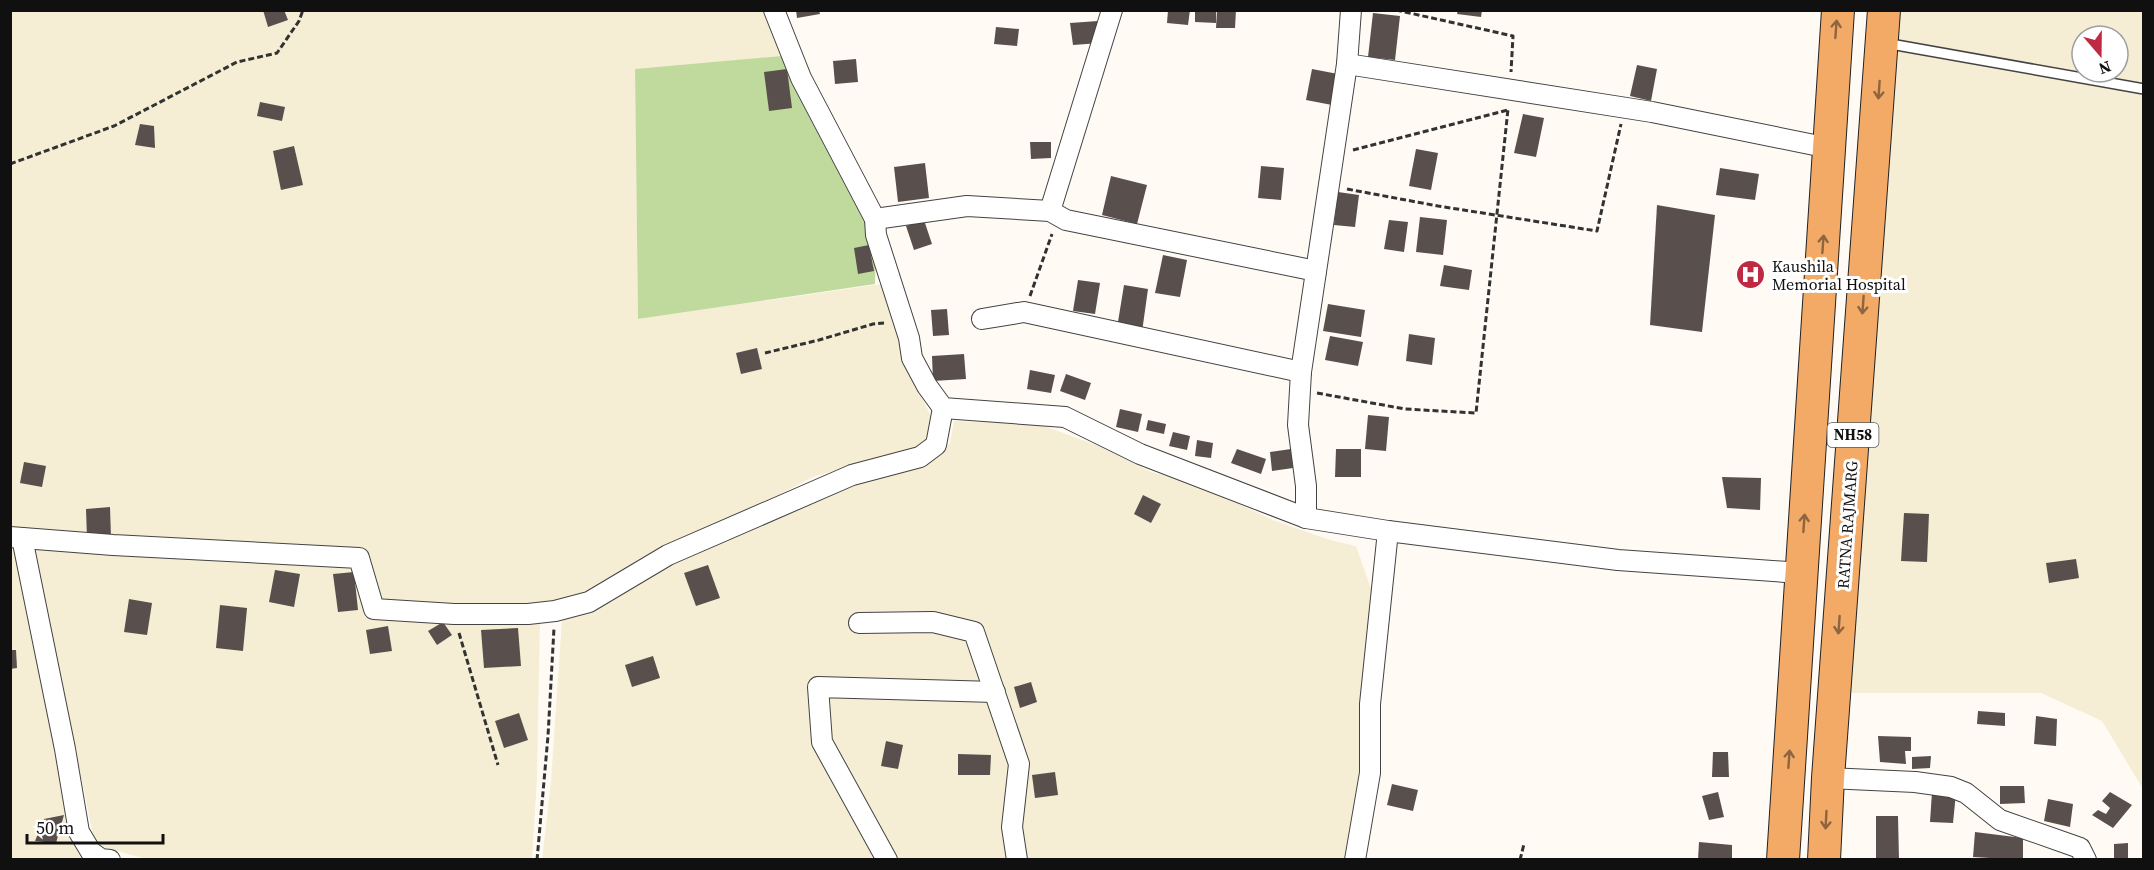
<svg xmlns="http://www.w3.org/2000/svg" width="2154" height="870" font-family="'Source Serif 4',serif">
<style>
.farmland{fill:#f5eed4;fill-rule:evenodd}
.forest{fill:#c0da9d}
.building{fill:#59504d}
.lines{fill:none;stroke-linecap:round;stroke-linejoin:round}
.service-casing{stroke:#434343;stroke-width:12}
.minor-casing{stroke:#434343;stroke-width:22}
.trunk-casing{stroke:#212121;stroke-width:34}
.path{stroke:#323232;stroke-width:3;stroke-dasharray:6 3;stroke-linecap:butt}
.service{stroke:#fff;stroke-width:9}
.minor{stroke:#fff;stroke-width:20}
.trunk{stroke:#f3aa67;stroke-width:32}
.oneway{stroke:#8d6540}
.labels{text-anchor:middle;stroke-width:6;stroke-linejoin:round;paint-order:stroke}
.shield{fill:#fff;stroke:#585858;stroke-width:1.5}
.shield-label{font-size:15px;font-weight:bold;fill:#101010}
.poi-label{font-size:16px;fill:#101010;stroke:#fff;text-anchor:start}
.street-label{font-size:16px;fill:#101010;stroke:#fff}
</style>
<rect width="100%" height="100%" fill="#fffbf4"/>
<g class="farmland">
<path d="M10 11H767L780 44 781 56 635 70 638 319 888 283 912 378 931 416 932 436 916 448 815 476 591 591 563 601 475 606 382 605 363 550 19 544 88 859H11Z"/>
<path d="M1895 11H2143V789L2102 721 2041 693H1849ZM2082 36H2118V72H2082Z"/>
<path d="M954 421 1039 424 1101 447 1151 472 1194 483 1273 520 1330 540 1356 546 1375 600 1356 815 1348 859 542 860 551 781 562 620 592 608 669 564 840 487 926 465 950 443Z"/>
<path d="M30 546 356 565 369 615 540 618 537 779 532 859 150 860 95 845 57 659Z"/>
</g>
<path class="forest" d="M781 56 792 67 813 124 876 235 875 284 638 319 635 69Z"/>
<g class="building">
<path d="M263 10H284L288 20 268 27Z"/>
<path d="M796 10H819L820 14 797 18Z"/>
<path d="M1168 10H1190L1188 25 1167 23Z"/>
<path d="M1195 10H1216V23L1195 22Z"/>
<path d="M1217 10H1236L1235 28H1216Z"/>
<path d="M1458 10H1482L1481 17 1457 14Z"/>
<path d="M1373 13 1400 16 1395 60 1368 57Z"/>
<path d="M1098 21 1100 43 1073 45 1070 23Z"/>
<path d="M996 27 1019 29 1017 46 994 44Z"/>
<path d="M856 59 858 82 835 84 833 61Z"/>
<path d="M1637 65 1657 69 1651 101 1630 96Z"/>
<path d="M787 69 792 108 769 111 764 72Z"/>
<path d="M1312 69 1338 74 1332 105 1306 100Z"/>
<path d="M260 102 285 107 282 121 257 116Z"/>
<path d="M1523 114 1544 118 1536 157 1514 153Z"/>
<path d="M140 124 154 126 155 148 135 145Z"/>
<path d="M1030 142H1051V158L1031 159Z"/>
<path d="M294 146 303 185 281 190 273 151Z"/>
<path d="M1416 149 1438 153 1431 190 1409 186Z"/>
<path d="M925 163 929 198 898 202 894 167Z"/>
<path d="M1261 166 1284 168 1281 200 1258 198Z"/>
<path d="M1720 168 1759 174 1755 200 1716 195Z"/>
<path d="M1111 176 1147 185 1137 224 1102 215Z"/>
<path d="M1338 192 1359 195 1355 227 1334 225Z"/>
<path d="M1657 205 1715 215 1702 332 1650 325Z"/>
<path d="M1420 217 1447 220 1443 255 1416 252Z"/>
<path d="M924 220 932 244 914 250 906 226Z"/>
<path d="M1389 220 1408 222 1404 252 1384 249Z"/>
<path d="M869 245 874 271 858 274 854 248Z"/>
<path d="M1163 255 1187 260 1180 297 1155 293Z"/>
<path d="M1444 265 1472 270 1469 290 1440 286Z"/>
<path d="M1078 280 1100 283 1095 314 1073 311Z"/>
<path d="M1124 285 1148 289 1142 332 1117 328Z"/>
<path d="M1328 304 1365 310 1361 337 1323 331Z"/>
<path d="M947 309 949 335 933 336 931 310Z"/>
<path d="M1409 334 1435 338 1432 365 1406 361Z"/>
<path d="M1330 336 1363 342 1358 366 1325 360Z"/>
<path d="M757 348 762 369 741 374 736 353Z"/>
<path d="M964 354 966 379 933 381 932 356Z"/>
<path d="M1030 370 1055 375 1051 393 1027 389Z"/>
<path d="M1066 374 1091 383 1085 400 1060 391Z"/>
<path d="M1120 409 1142 414 1138 432 1116 427Z"/>
<path d="M1368 415 1389 417 1386 451 1365 449Z"/>
<path d="M1148 420 1166 424 1164 434 1146 430Z"/>
<path d="M1173 432 1190 436 1187 450 1169 446Z"/>
<path d="M1197 440 1213 443 1211 458 1195 456Z"/>
<path d="M1237 449 1266 459 1261 474 1231 463Z"/>
<path d="M1291 449 1293 468 1272 471 1270 452Z"/>
<path d="M1336 449H1361V477H1335Z"/>
<path d="M24 462 46 466 42 487 20 483Z"/>
<path d="M1722 477 1761 478 1760 510 1727 508Z"/>
<path d="M1143 495 1161 504 1151 523 1134 514Z"/>
<path d="M110 507 111 537 87 538 86 509Z"/>
<path d="M1904 513 1929 514 1927 562 1901 561Z"/>
<path d="M2076 559 2079 578 2049 583 2046 563Z"/>
<path d="M708 565 720 598 696 606 684 573Z"/>
<path d="M275 570 300 574 294 607 269 602Z"/>
<path d="M354 572 358 610 338 612 333 574Z"/>
<path d="M129 599 152 603 147 635 124 632Z"/>
<path d="M220 605 247 608 243 651 216 648Z"/>
<path d="M443 622 452 635 437 645 428 631Z"/>
<path d="M388 626 392 651 370 654 366 630Z"/>
<path d="M518 628 521 666 484 668 481 630Z"/>
<path d="M10 650H16L17 668 10 669Z"/>
<path d="M653 656 660 678 632 687 625 665Z"/>
<path d="M1031 682 1037 702 1020 708 1014 687Z"/>
<path d="M1978 711 2005 713V726L1977 724Z"/>
<path d="M519 713 528 740 504 748 495 721Z"/>
<path d="M2036 716 2057 719 2056 746 2034 744Z"/>
<path d="M1878 736 1911 737V751H1905L1906 764 1880 762Z"/>
<path d="M886 741 903 745 898 769 881 766Z"/>
<path d="M1713 752H1728L1729 777H1712Z"/>
<path d="M958 754 991 755 990 775H958Z"/>
<path d="M1931 756 1930 768 1912 769V757Z"/>
<path d="M1055 772 1058 795 1035 798 1032 775Z"/>
<path d="M1392 784 1418 790 1413 811 1387 805Z"/>
<path d="M2000 786H2024L2025 803 2000 804Z"/>
<path d="M1718 792 1724 817 1709 820 1702 796Z"/>
<path d="M1932 792 1956 793 1953 823 1930 822Z"/>
<path d="M2110 792 2132 805 2113 828 2092 815 2098 810 2106 814 2110 808 2102 801Z"/>
<path d="M2048 799 2073 804 2070 827 2044 821Z"/>
<path d="M64 815 56 843 35 841 44 819Z"/>
<path d="M1876 816H1898L1899 860H1876Z"/>
<path d="M1975 832 2023 838V860L1973 857Z"/>
<path d="M1699 842 1732 845V860H1698Z"/>
<path d="M2128 843V860H2114V844Z"/>
</g>
<g class="lines">
<defs>
<path id="service" d="M1885 43 2144 89"/>
<g id="minor">
<path d="M774 10 801 78 875 219 876 235 909 338 912 358 927 386 943 408 1065 417 1140 454 1306 518V486L1298 425 1301 372 1347 64 1351 10"/>
<path d="M1347 64 1652 112 1829 148"/>
<path d="M1050 211 1112 10"/>
<path d="M875 219 967 206 1050 211 1066 220 1316 271"/>
<path d="M982 319 1024 312 1301 372"/>
<path d="M1306 518 1388 531 1618 560 1801 573"/>
<path d="M10 537 113 545 359 558 374 609 454 614H528L555 611 589 602 668 555 852 475 920 457 936 445 943 408"/>
<path d="M22 538 65 749 79 832 91 852 101 859 110 860"/>
<path d="M859 623 933 622 974 632 1019 764 1012 827 1017 860"/>
<path d="M1828 778 1915 782 1951 787 1966 793 2000 820 2080 848 2086 860"/>
<path d="M887 860 822 742 818 687 995 692"/>
<path d="M1355 860 1370 773V704L1388 531"/>
</g>
<g id="trunk">
<path d="M1783 860 1838 10"/>
<path d="M1824 860 1828 778 1884 10"/>
</g>
</defs>
<use href="#service" class="service-casing"/>
<use href="#minor" class="minor-casing"/>
<use href="#trunk" class="trunk-casing"/>
<g class="path">
<path d="M1396 10 1513 36 1511 72"/>
<path d="M1353 150 1508 110"/>
<path d="M10 164 114 126 237 62 277 53 299 21 303 10"/>
<path d="M1347 189 1438 206 1597 231 1621 124"/>
<path d="M1030 296 1052 234"/>
<path d="M765 353 819 340 873 324 884 323"/>
<path d="M1317 393 1405 409 1476 413 1508 109"/>
<path d="M459 633 498 765"/>
<path d="M537 860 548 736 554 628"/>
<path d="M1520 860 1524 844"/>
</g>
<use href="#service" class="service"/>
<use href="#minor" class="minor"/>
<use href="#trunk" class="trunk"/>
</g>
<defs><path id="oneway-shaft" d="M-6 0H5M1.5-3L5.5 0L1.5 3" fill="none" stroke-width="1.6" stroke-linecap="round" stroke-linejoin="round" transform="scale(1.5)"/></defs>
<g class="oneway">
<use href="#oneway-shaft" transform="translate(1836 29) rotate(-86)"/>
<use href="#oneway-shaft" transform="translate(1879 90) rotate(94)"/>
<use href="#oneway-shaft" transform="translate(1823 244) rotate(-86)"/>
<use href="#oneway-shaft" transform="translate(1863 305) rotate(94)"/>
<use href="#oneway-shaft" transform="translate(1804 523) rotate(-86)"/>
<use href="#oneway-shaft" transform="translate(1839 625) rotate(94)"/>
<use href="#oneway-shaft" transform="translate(1789 759) rotate(-86)"/>
<use href="#oneway-shaft" transform="translate(1826 820) rotate(93)"/>
</g>
<defs>
<symbol id="hospital-disc" viewBox="-11 -11 22 22"><circle r="9.5" fill="#bf2a43" stroke="#fff"/><path d="M-5-5h3v3.5h4V-5h3V5h-3V1.5h-4V5h-3Z" fill="#fff"/></symbol>
</defs>
<g fill-rule="evenodd">
<use href="#hospital-disc" x="1734" y="258" width="33" height="33"/>
</g>
<g class="labels">
<rect class="shield" x="1827.5" y="423" width="51" height="24" rx="4.5"/>
<g class="shield-label">
<text x="1853" y="440">NH58</text>
</g>
<g class="poi-label">
<text x="1772" y="272">Kaushila<tspan x="1772" dy="18">Memorial Hospital</tspan></text>
</g>
<g class="street-label">
<text transform="translate(1847 525) rotate(-86)" y="6">RATNA RAJMARG</text>
</g>
</g>
<rect width="2154" height="870" fill="none" stroke="#101010" stroke-width="24"/>
<g transform="translate(2100 54) rotate(160)"><circle r="28" fill="#ffffff" stroke="#9f9f9f" stroke-width="1.5"/>
<path d="M0-4.5L10 22L0 15L-10 22Z" fill="#bf2a43"/>
<text y="-9" font-size="16" font-weight="bold" text-anchor="middle" fill="#101010">N</text>
</g>
<path d="M27 834v9h136v-9" fill="none" stroke="#101010" stroke-width="3"/>
<text x="36" y="834" font-size="18" fill="#101010" stroke="#ffffff" stroke-width="4.5" paint-order="stroke">50 m</text>
</svg>
